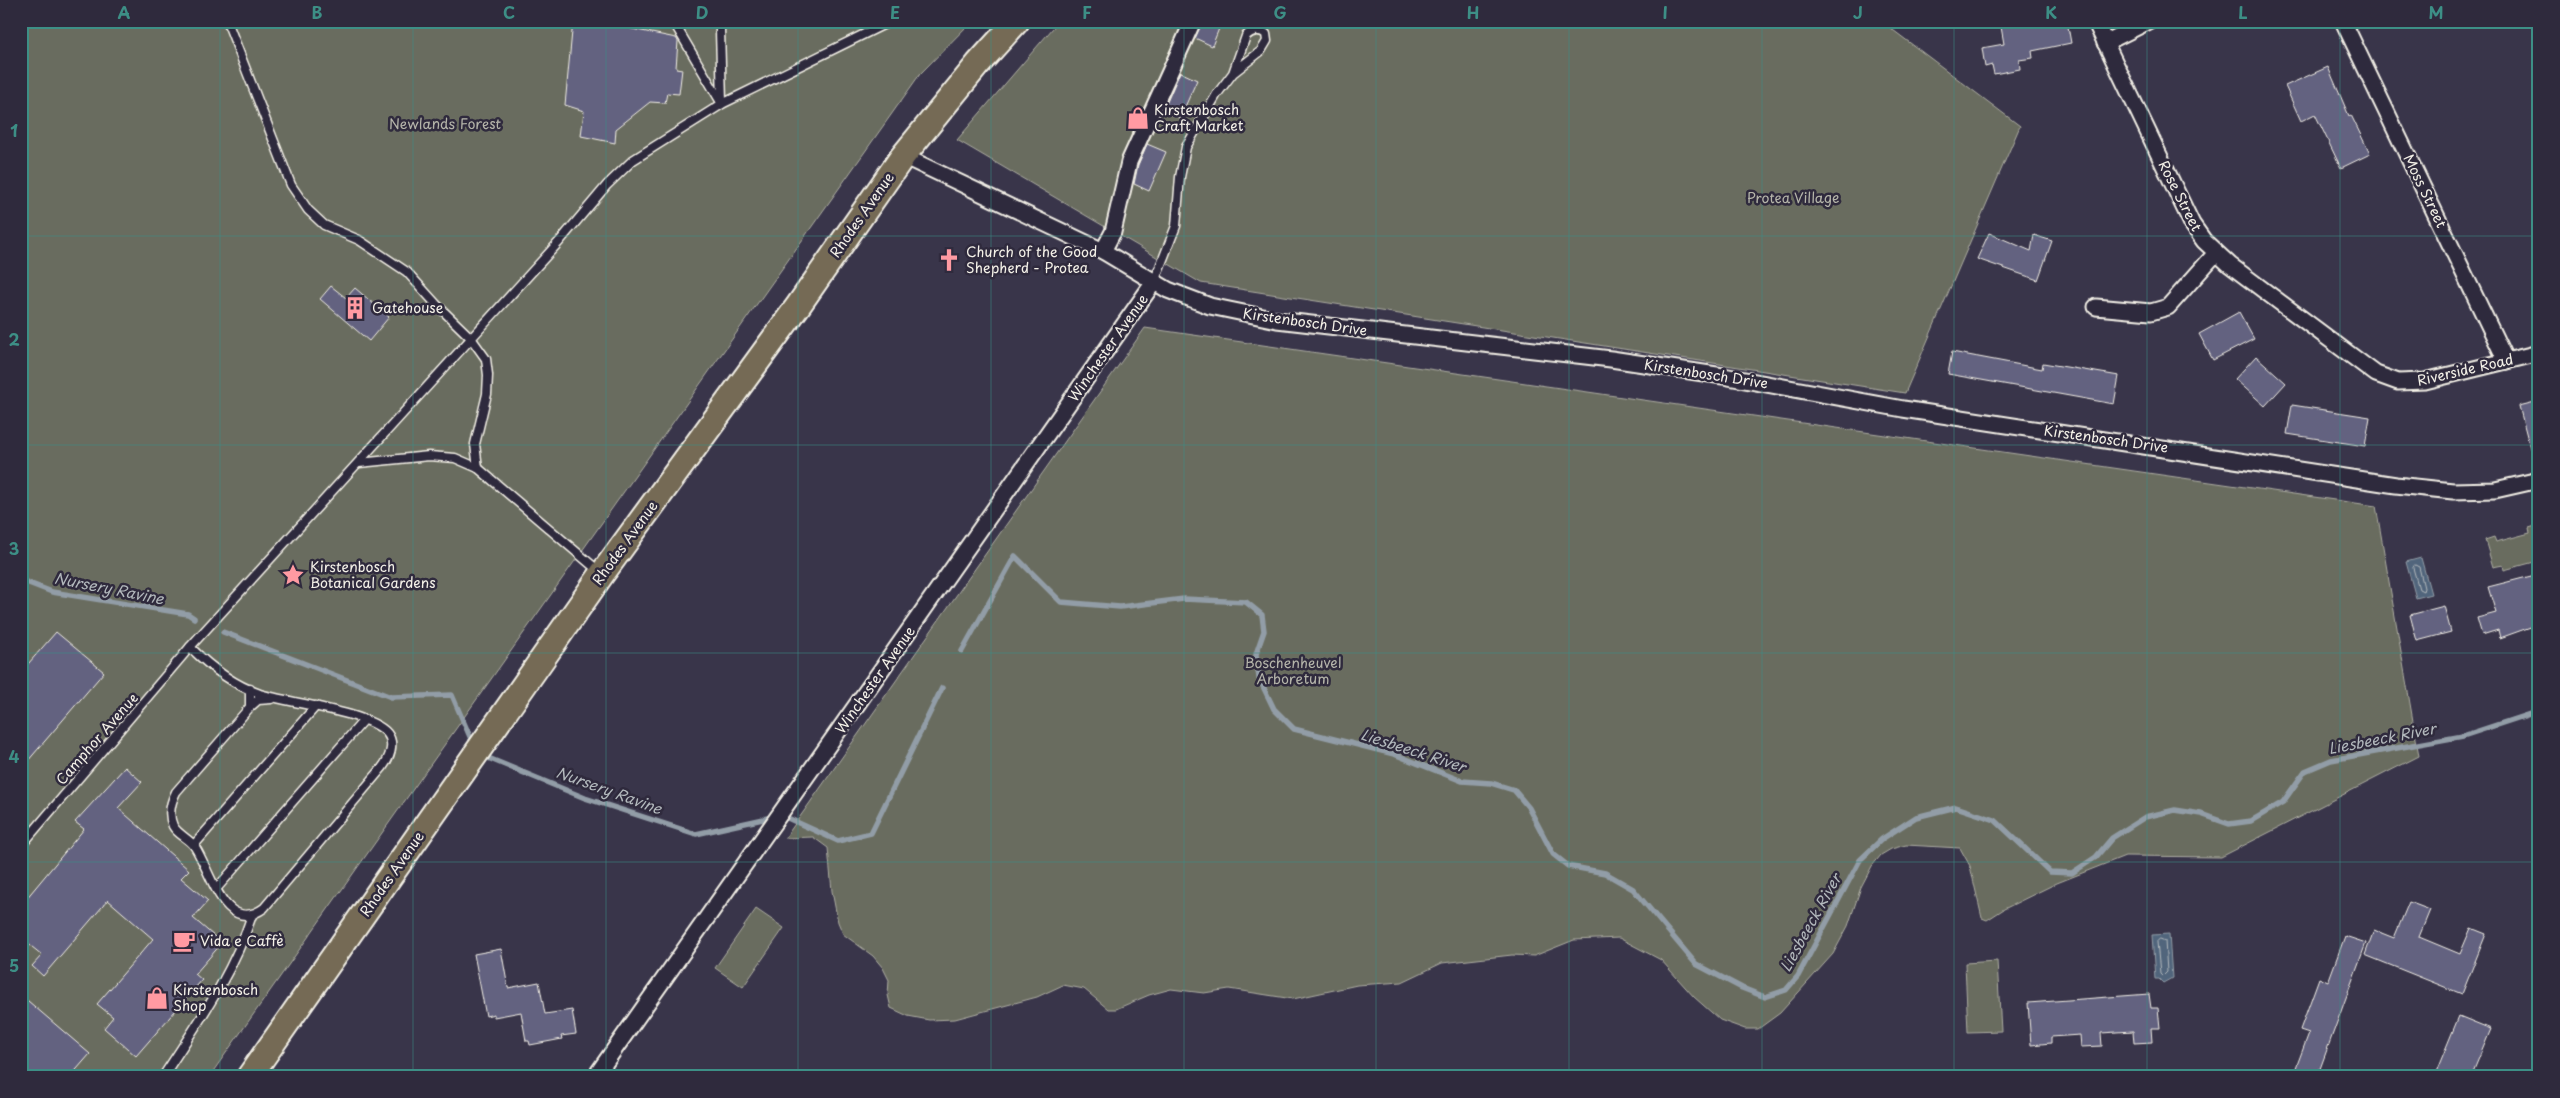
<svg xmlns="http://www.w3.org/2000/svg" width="2560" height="1098" font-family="'Playpen Sans',sans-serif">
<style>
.green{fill:#696c5e;stroke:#aeaea3}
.water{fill:#51657c;stroke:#929da7}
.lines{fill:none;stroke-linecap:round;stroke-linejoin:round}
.shore{stroke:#b3b9bd;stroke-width:1}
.stream{stroke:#929da7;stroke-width:5.5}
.building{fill:#636280;stroke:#f4f1e8}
.service-casing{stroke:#f4f1e8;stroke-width:11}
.minor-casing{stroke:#f4f1e8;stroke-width:19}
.primary-casing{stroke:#f4f1e8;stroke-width:28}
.service{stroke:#2f2a3d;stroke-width:8}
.minor{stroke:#2f2a3d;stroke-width:15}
.primary{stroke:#746b55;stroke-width:24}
.grid{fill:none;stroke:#3d8f86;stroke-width:1;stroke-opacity:0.55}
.labels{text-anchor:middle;stroke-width:5;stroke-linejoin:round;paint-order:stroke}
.poi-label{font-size:14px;fill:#f4f1e8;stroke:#2f2a3d;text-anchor:start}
.park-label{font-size:14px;fill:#b5b5aa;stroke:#2f2a3d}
.street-label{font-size:14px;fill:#f4f1e8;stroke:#2f2a3d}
.water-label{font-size:15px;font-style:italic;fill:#b3b9bd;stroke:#2f2a3d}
.neatline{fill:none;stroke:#3d8f86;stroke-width:2}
.grid-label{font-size:16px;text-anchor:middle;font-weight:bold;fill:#3d8f86}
</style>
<rect width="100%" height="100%" fill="#39354a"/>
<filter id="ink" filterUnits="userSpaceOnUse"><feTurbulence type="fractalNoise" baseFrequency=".02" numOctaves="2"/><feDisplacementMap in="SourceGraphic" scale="10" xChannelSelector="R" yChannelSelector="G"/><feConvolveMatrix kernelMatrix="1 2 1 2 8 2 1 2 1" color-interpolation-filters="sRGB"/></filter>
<g filter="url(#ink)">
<g class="green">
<path d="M21 21H972L920 74 209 1077H21Z"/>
<path d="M1059 21H1881L2020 126 1905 393 1201 283 957 140Z"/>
<path d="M1145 328 2376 506 2419 756 2221 857 2125 856 2057 883 2004 909 1987 920 1982 918 1970 866 1960 848 1906 845 1891 849 1881 855 1872 866 1861 887 1848 926 1833 954 1780 1013 1758 1029H1745L1720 1020 1694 997 1661 960 1619 938 1574 940 1534 956 1512 955 1442 963 1402 982 1357 985 1293 999 1229 989 1204 993 1171 989 1149 995 1116 1009H1108L1084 989 1063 985 1037 997 955 1019 929 1020 908 1016 891 1008 888 995 889 980 883 968 873 956 843 934 838 922 832 891 828 848 813 837 785 838Z"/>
<path d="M2539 525 2538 561 2504 570 2503 565 2493 567 2485 540 2494 537 2496 542 2530 533 2529 528Z"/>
<path d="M756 909 784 928 743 987 715 968Z"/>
<path d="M1997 961 2001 1031 1968 1032 1965 963Z"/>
</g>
<g class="water">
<path d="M2421 558 2431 594 2416 598 2406 562Z"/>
<path d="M2169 934 2172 978 2163 983 2159 979H2155L2152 935Z"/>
</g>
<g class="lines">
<g class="shore">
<path d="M2415 565 2419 567 2424 588 2423 591 2419 589 2413 568Z"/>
<path d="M2160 939 2165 941 2167 972 2163 976 2160 973 2157 942Z"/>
</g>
<g class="stream">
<path d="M21 580 52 592 188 614 194 618"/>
<path d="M223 632 391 697 452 695 474 746"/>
<path d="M962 651 1015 556 1061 602 1120 607 1184 599 1246 602 1262 615 1264 631 1256 654 1259 678 1274 709 1294 729 1394 754 1462 781 1491 783 1514 790 1529 808 1553 854 1568 866 1605 873 1633 889 1696 964 1742 988 1765 997 1786 990 1798 976 1860 860 1882 839 1916 817 1956 807 1995 820 2050 872 2072 873 2096 857 2112 838 2145 817 2175 810 2201 814 2229 824 2251 821 2283 802 2305 771 2331 760 2463 736 2539 711"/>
<path d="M481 755 585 798 696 834 781 815 838 841 871 833 942 688"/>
</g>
</g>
<g class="building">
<path d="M573 21H593L676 38 678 41 676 68 682 69 679 94 667 93 665 103 650 102 616 129 615 143 581 136 584 111 565 105Z"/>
<path d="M1202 21H1222L1212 46 1195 38Z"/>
<path d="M2000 21H2067L2071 43 2032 51 2033 58 2019 60 2020 69 1994 74 1992 65 1985 67 1982 48 2004 44Z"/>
<path d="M2328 67 2349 116 2351 115 2370 154 2341 168 2315 114 2301 121 2285 86Z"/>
<path d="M1180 72 1197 80 1180 118 1163 111Z"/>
<path d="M1147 144 1166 152 1149 191 1134 184 1138 165Z"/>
<path d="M1989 233 2031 251 2034 235 2052 241 2038 280 1977 259Z"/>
<path d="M331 286 346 298 355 288 389 317 369 341 320 299Z"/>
<path d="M2239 312 2254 339 2213 360 2199 334Z"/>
<path d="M1952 352 2042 369 2043 363 2119 376 2114 404 1948 374Z"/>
<path d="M2256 356 2286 383 2265 406 2235 379Z"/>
<path d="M2539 401V462L2534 463 2519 406Z"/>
<path d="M2292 405 2370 417 2365 446 2287 434Z"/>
<path d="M2539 574V624L2500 638 2498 630 2482 635 2477 618 2496 613 2488 587Z"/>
<path d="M2444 606 2451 632 2417 641 2410 615Z"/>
<path d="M56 632 104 672 21 769V672Z"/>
<path d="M125 767 142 782 118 808 189 870 181 878 208 901 193 918 222 943 195 974 202 980 136 1056 104 1028 113 1017 97 1004 153 939 108 900 43 976 32 966 42 955 21 938V905L84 829 75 822Z"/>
<path d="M2409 902 2430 910 2419 937 2460 954 2471 928 2486 934 2462 994 2365 955 2374 930 2394 938Z"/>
<path d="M2345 936 2366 943 2317 1077H2302L2294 1073 2309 1033 2300 1030 2319 978 2328 982Z"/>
<path d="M501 949 508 988 539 982 545 1014 572 1010 576 1034 561 1036 562 1039 530 1045 529 1041H526L521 1012 494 1017V1014L486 1016 474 954Z"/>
<path d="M2149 994 2151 1008H2158L2160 1028H2151L2152 1042 2134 1043 2133 1031 2101 1033 2102 1046 2081 1047 2080 1035 2051 1037V1043L2031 1045 2028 1003Z"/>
<path d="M21 995 90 1054 70 1077H21Z"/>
<path d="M2459 1016 2491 1029 2471 1077H2434Z"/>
</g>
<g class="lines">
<defs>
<g id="service">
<path d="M227 21 291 185 308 210 324 225 359 240 407 272 436 304 471 338 486 359 488 375 487 394 475 444 478 468"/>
<path d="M673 21 722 104"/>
<path d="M721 21 720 30 722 102"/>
<path d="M1154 282 1176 226 1180 177 1186 147 1217 94 1233 73 1261 51 1267 41 1266 34C1259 29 1252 30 1246 36L1233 73"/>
<path d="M359 463 429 456 455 458 478 468 601 573"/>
<path d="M190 647C209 666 234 685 260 694 289 703 369 712 387 733 396 744 389 759 382 768L264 908C225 936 211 872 195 847 190 839 178 835 173 826 168 815 171 802 176 792L250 707V689"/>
<path d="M250 707 258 700 271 699"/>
<path d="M194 845 316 706"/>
<path d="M21 846 190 647 559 242 607 185 633 160 722 104 891 21"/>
<path d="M217 888 364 720"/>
<path d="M164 1075C197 1024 233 974 252 915"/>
</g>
<g id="minor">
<path d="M2095 21 2192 224 2204 241 2230 265 2376 374 2398 382 2425 381 2539 353"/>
<path d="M2343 21 2506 361"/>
<path d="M2105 43 2149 21"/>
<path d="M903 156 1103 251 1168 290 1210 306 1277 320 1611 359 1723 376 1903 409 2396 485 2453 491 2495 490 2539 480"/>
<path d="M1103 251 1113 232 1129 162 1193 21"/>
<path d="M2096 307 2151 312 2168 307 2216 253"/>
<path d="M595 1077 1154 282"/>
</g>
<path id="primary" d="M249 1077 602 574 798 306 903 156 978 64 1017 21"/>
</defs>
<use href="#service" class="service-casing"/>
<use href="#minor" class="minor-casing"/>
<use href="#primary" class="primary-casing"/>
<use href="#service" class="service"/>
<use href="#minor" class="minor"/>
<use href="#primary" class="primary"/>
</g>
</g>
<path class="grid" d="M220 21V1077M413 21V1077M606 21V1077M798 21V1077M991 21V1077M1184 21V1077M1376 21V1077M1569 21V1077M1762 21V1077M1954 21V1077M2147 21V1077M2340 21V1077M21 236H2539M21 445H2539M21 653H2539M21 862H2539"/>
<defs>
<symbol id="shop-bare" viewBox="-9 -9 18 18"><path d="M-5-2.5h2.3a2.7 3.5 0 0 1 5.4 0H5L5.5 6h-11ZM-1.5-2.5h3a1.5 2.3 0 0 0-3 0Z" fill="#ff9aa2" stroke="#2f2a3d" stroke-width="2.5" paint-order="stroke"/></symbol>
<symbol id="church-bare" viewBox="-9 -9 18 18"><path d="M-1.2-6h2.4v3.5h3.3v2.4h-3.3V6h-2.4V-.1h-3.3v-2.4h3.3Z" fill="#ff9aa2" stroke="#2f2a3d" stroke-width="2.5" paint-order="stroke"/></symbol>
<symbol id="building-bare" viewBox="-9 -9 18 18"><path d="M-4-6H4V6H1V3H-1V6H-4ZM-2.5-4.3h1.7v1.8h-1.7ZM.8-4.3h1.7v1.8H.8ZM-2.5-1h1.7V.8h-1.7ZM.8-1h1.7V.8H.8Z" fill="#ff9aa2" stroke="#2f2a3d" stroke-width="2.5" paint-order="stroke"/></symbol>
<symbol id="sight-bare" viewBox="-9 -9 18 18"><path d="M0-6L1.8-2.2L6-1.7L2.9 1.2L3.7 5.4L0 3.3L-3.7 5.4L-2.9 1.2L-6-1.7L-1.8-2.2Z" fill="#ff9aa2" stroke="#2f2a3d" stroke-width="2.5" paint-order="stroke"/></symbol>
<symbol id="cafe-bare" viewBox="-9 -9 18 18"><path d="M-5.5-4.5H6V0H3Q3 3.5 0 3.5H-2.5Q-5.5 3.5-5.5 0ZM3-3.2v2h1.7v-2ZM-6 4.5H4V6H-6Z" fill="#ff9aa2" stroke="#2f2a3d" stroke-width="2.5" paint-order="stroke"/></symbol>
</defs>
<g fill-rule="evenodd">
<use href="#shop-bare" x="1122" y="102" width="32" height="32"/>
<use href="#church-bare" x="933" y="244" width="32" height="32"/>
<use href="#building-bare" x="339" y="292" width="32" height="32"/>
<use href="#sight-bare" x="277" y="559" width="32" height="32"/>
<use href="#cafe-bare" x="168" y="925" width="32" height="32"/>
<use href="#shop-bare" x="141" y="982" width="32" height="32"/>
</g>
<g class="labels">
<g class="poi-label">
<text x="1154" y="115">Kirstenbosch<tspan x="1154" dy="16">Craft Market</tspan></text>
<text x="966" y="257">Church of the Good<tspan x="966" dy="16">Shepherd - Protea</tspan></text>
<text x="372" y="313">Gatehouse</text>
<text x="310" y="572">Kirstenbosch<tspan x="310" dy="16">Botanical Gardens</tspan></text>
<text x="200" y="946">Vida e Caffè</text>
<text x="173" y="995">Kirstenbosch<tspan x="173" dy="16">Shop</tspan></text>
</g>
<g class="park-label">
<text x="445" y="129">Newlands Forest</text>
<text x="1793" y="203">Protea Village</text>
<text x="1293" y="668">Boschenheuvel<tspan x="1293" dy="16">Arboretum</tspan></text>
</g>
<g class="street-label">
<text transform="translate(2425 191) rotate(64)" y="5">Moss Street</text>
<text transform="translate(2180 196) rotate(63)" y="5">Rose Street</text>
<text transform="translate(862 215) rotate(-55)" y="5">Rhodes Avenue</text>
<text transform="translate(1305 322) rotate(8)" y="5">Kirstenbosch Drive</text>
<text transform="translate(1108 348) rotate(-55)" y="5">Winchester Avenue</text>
<text transform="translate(2465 370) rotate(-13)" y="5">Riverside Road</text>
<text transform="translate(1706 374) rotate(9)" y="5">Kirstenbosch Drive</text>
<text transform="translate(2106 439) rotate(8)" y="5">Kirstenbosch Drive</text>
<text transform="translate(625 543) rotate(-54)" y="5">Rhodes Avenue</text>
<text transform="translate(875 680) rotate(-55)" y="5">Winchester Avenue</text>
<text transform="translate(97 739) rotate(-49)" y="5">Camphor Avenue</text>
<text transform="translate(392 874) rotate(-55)" y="5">Rhodes Avenue</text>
</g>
<g class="water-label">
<text transform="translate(109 589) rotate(11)" y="5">Nursery Ravine</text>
<text transform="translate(2382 739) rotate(-11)" y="5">Liesbeeck River</text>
<text transform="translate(1413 751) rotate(18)" y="5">Liesbeeck River</text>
<text transform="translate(609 791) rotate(20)" y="5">Nursery Ravine</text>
<text transform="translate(1811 923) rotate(-61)" y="5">Liesbeeck River</text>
</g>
</g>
<rect width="2560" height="1098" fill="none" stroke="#2f2a3d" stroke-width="55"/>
<rect x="28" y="28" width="2504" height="1042" class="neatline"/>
<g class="grid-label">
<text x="124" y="19">A</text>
<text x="317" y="19">B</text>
<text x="509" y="19">C</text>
<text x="702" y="19">D</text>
<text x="895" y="19">E</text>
<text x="1087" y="19">F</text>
<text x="1280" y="19">G</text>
<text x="1473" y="19">H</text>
<text x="1665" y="19">I</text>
<text x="1858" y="19">J</text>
<text x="2051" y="19">K</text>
<text x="2243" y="19">L</text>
<text x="2436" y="19">M</text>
<text x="14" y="137">1</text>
<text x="14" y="346">2</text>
<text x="14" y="555">3</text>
<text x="14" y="763">4</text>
<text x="14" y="972">5</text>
</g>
</svg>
